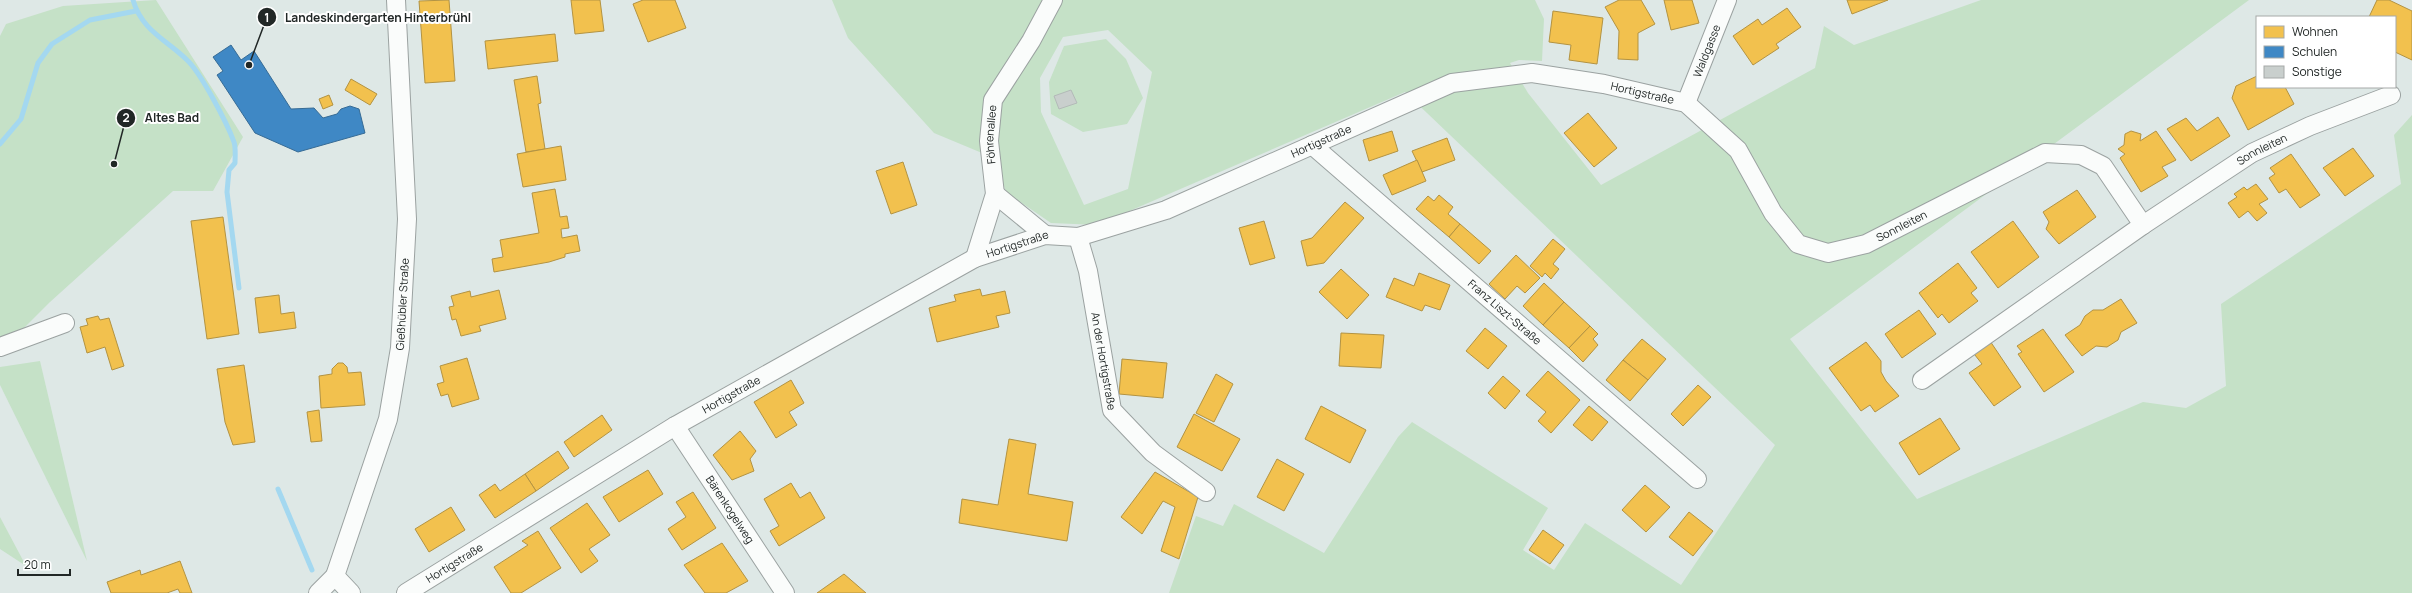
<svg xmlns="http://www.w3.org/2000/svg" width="2412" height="593" font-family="Manrope,sans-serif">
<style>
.green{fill:#c5e1c7;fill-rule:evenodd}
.homes{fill:#f2c14e;stroke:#b39342}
.schools{fill:#3f88c5;stroke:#366b95}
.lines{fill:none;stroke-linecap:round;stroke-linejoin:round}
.stream{stroke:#a4d8f0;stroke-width:5}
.building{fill:#c9cfcd;stroke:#b3bab8}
.minor-casing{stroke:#9ba2a1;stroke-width:20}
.minor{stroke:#fafcfb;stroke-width:18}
.labels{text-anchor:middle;stroke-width:4;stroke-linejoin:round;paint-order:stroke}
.street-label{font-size:11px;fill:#212726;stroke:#fff}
.leader{fill:none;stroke:#212726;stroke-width:1.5}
.callout-dot{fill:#212726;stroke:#fff;stroke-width:1.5}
.mark-label{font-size:12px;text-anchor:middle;font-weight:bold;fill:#fff}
.callout-label{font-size:12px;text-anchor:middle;font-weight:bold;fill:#212726;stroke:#fff;stroke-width:4;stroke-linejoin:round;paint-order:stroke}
</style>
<rect width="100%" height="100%" fill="#dee8e6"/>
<g class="green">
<path d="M156 0 243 137 213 191H173L50 302 16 336 0 338V36L6 24 63 6Z"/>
<path d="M832 0H1535L1544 19 1542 61 1519 60 1510 63 1528 93 1601 185 1815 68 1824 26 1854 45 1981 0H2249L1790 339 1917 499 2143 402 2186 408 2226 386 2221 304 2401 184 2394 135 2412 115V593H1169L1196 516 1223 526 1234 504 1324 553 1398 437 1412 422 1548 508 1523 550 1554 570 1585 523 1681 585 1775 445 1405 92 1097 225 1051 223 1006 192 994 158 934 133 848 38ZM1108 30 1152 72 1128 189 1084 205 1041 112 1040 78 1063 37Z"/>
<path d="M1106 39 1126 59 1143 98 1127 124 1083 132 1051 114 1049 82 1064 46Z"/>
<path d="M40 361 87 561 0 385V367Z"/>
<path d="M0 517 26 566 0 549Z"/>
</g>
<g class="homes">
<path d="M449 0 455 81 425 83 419 1Z"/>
<path d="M571 0H600L604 31 575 34Z"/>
<path d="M643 0H675L686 28 648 42 633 4Z"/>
<path d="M1619 0H1641L1655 24 1638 33V60L1618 59 1619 31 1605 7Z"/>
<path d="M1664 0H1692L1699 23 1671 30Z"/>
<path d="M1847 0H1888L1852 14Z"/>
<path d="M2377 0H2389L2412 11V60L2395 52V17H2369Z"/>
<path d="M1787 8 1801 27 1776 44 1779 48 1753 65 1733 36 1758 19 1762 25Z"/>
<path d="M1553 11 1603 18 1597 64 1569 60 1571 45 1549 42Z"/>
<path d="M555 34 558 61 488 69 485 41Z"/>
<path d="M537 76 541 103 538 104 545 149 526 152 514 80Z"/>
<path d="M2257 76V87H2285L2294 104 2248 130 2232 98 2236 86Z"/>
<path d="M351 79 377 94 370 105 345 90Z"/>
<path d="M329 95 333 105 323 109 319 99Z"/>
<path d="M1588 113 1617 148 1594 167 1564 133Z"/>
<path d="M2218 117 2230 136 2191 161 2167 129 2186 118 2197 131Z"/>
<path d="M1392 131 1398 151 1369 161 1363 140Z"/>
<path d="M2131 131 2141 134 2140 141 2156 131 2176 160 2162 167 2168 176 2141 192 2120 158 2125 154 2118 149 2124 145 2125 134Z"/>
<path d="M1447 138 1455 160 1422 172 1412 151Z"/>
<path d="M561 146 566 180 523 187 517 154Z"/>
<path d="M2353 148 2374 176 2345 196 2323 168Z"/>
<path d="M2291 154 2320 195 2300 208 2286 189 2279 193 2269 178 2275 174 2270 168Z"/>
<path d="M1417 160 1426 181 1392 195 1383 175Z"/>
<path d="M903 162 917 205 891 214 876 171Z"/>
<path d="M2256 184 2268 199 2259 204 2267 213 2257 221 2248 211 2239 218 2228 203 2237 197 2234 194 2244 187 2247 190Z"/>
<path d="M555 189 560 217 567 216 569 228 561 229 562 238 577 235 580 251 565 254V257L549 262 494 272 492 259 503 257 500 240 539 233 532 193Z"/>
<path d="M2077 190 2096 217 2059 244 2046 229 2049 222 2043 212Z"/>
<path d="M1439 195 1453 207 1448 214 1460 224 1449 237 1416 209 1428 196 1434 201Z"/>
<path d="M1345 202 1364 218 1324 263 1307 266 1301 241 1312 238Z"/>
<path d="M223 217 239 334 207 339 191 221Z"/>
<path d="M1264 221 1275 258 1250 265 1239 228Z"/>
<path d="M2013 221 2039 257 1998 288 1971 252Z"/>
<path d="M1460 224 1491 251 1479 264 1449 237Z"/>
<path d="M1553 239 1565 249 1553 264 1559 269 1551 279 1545 273 1542 277 1530 266Z"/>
<path d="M1516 255 1540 278 1525 293 1517 286 1505 299 1489 284Z"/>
<path d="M1958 263 1977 288 1971 293 1978 301 1949 323 1942 314 1938 318 1919 293Z"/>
<path d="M1341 269 1369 295 1347 319 1319 292Z"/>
<path d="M1419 273 1450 285 1440 310 1425 305 1422 311 1386 297 1394 278 1414 286Z"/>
<path d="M1544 283 1564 302 1543 325 1523 306Z"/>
<path d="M980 289 982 296 1005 291 1010 313 996 316 999 327 937 342 929 308 956 301 954 295Z"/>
<path d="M499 290 506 319 479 326 481 331 461 336 456 319 452 320 449 307 454 306 451 296 470 291 471 297Z"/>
<path d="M279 295 281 314 294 312 296 328 259 333 255 298Z"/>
<path d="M2121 299 2137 323 2121 332 2118 340 2107 347 2096 346 2082 356 2065 335 2080 325 2085 316 2093 310H2103Z"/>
<path d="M1564 302 1590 326 1569 348 1543 325Z"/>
<path d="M1919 310 1936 334 1902 358 1885 334Z"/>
<path d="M98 316 100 320 109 318 124 366 112 370 105 347 87 353 80 327 88 325 86 319Z"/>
<path d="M1590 326 1598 334 1593 339 1598 345 1583 362 1569 348Z"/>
<path d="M1485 328 1507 346 1488 369 1466 351Z"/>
<path d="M2043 329 2074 372 2044 392 2018 354 2022 352 2017 346Z"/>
<path d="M1341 333 1384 335 1381 368 1339 366Z"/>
<path d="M1988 338 2021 387 1994 406 1969 373 1982 364 1971 350Z"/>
<path d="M1642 339 1666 359 1648 380 1623 360Z"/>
<path d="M1866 342 1881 361V372L1886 381 1899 396 1875 412 1870 405 1861 411 1829 368Z"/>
<path d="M467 358 479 399 452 407 448 394 441 396 437 384 444 382 440 366Z"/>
<path d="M1122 359 1167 363 1163 398 1119 394Z"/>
<path d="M1623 360 1648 380 1630 401 1606 380Z"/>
<path d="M338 363H343L347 367 348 373 361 372 365 405 321 408 319 376 332 374V369Z"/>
<path d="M244 365 255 442 233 445 225 422 217 369Z"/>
<path d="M1548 371 1580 400 1551 433 1538 421 1546 412 1526 395Z"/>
<path d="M1216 374 1233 384 1214 422 1196 413Z"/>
<path d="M1503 376 1520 391 1505 409 1488 393Z"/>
<path d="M791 380 804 403 789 412 797 425 776 438 754 402Z"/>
<path d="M1698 385 1711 397 1683 426 1671 414Z"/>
<path d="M1321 406 1366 430 1350 463 1305 439Z"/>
<path d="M1589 406 1608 422 1592 441 1573 425Z"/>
<path d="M319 410 322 441 311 442 307 412Z"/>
<path d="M1194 414 1240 439 1222 471 1177 447Z"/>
<path d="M602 415 612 430 574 457 564 442Z"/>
<path d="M1940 418 1960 449 1919 475 1899 443Z"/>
<path d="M740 431 756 451 750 459 754 471 732 480 713 455Z"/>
<path d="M1009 439 1036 444 1028 494 1073 502 1067 541 959 523 962 499 998 505Z"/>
<path d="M558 451 569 468 536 491 525 474Z"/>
<path d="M1277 459 1304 474 1284 511 1257 497Z"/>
<path d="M648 470 663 494 619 522 603 497Z"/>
<path d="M1155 472 1198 497 1179 559 1161 551 1175 507 1163 501 1142 534 1121 517Z"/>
<path d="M525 474 536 491 495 518 479 495 495 484 500 491Z"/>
<path d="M791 483 800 498 810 492 825 518 779 546 770 531 779 526 764 499Z"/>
<path d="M1645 485 1670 507 1646 532 1622 510Z"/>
<path d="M693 492 716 528 682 550 668 529 686 517 676 502Z"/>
<path d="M587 503 610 535 589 549 598 561 581 573 550 528Z"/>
<path d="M451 507 465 530 429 552 415 529Z"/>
<path d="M1689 512 1713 531 1693 556 1669 537Z"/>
<path d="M1543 530 1564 545 1550 564 1529 550Z"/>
<path d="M538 531 561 568 521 593H511L494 567 528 545 522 541Z"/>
<path d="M722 543 748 581 726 593H705L684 565Z"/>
<path d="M180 561 192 593H180L178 589 167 593H111L107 582 140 570 141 575Z"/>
<path d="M844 574 866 593H817Z"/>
</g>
<path class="schools" d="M231 45 241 60 254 51 291 109 314 108 323 118 337 114 341 109 350 106 359 109 365 133 298 152 255 133 217 75 223 71 213 57Z"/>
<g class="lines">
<g class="stream">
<path d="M133 0C142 31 167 40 187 60 201 73 227 123 234 142 236 148 235 157 235 163L229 170 227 192 239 288"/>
<path d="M0 144 21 119 38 63 52 44 90 20 136 11"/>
<path d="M278 489 312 570"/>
</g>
</g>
<path class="building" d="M1071 90 1077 103 1059 109 1054 96Z"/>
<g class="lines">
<defs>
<g id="minor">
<path id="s1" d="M1686 103 1727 0"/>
<path id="s2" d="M1312 145 1697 479"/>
<path d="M995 194 1045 235"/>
<path id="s3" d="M1078 237 1088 271 1112 410 1153 453 1206 492"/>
<path id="s4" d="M975 258 995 194 989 141 993 100 1031 41 1053 0"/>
<path d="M0 347 65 323"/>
<path id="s5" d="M1922 380 2143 225 2252 153 2310 126 2391 95"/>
<path id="s6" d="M675 426 785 593"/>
<path d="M318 593 335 576"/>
<path id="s7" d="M351 593 335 576 388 419 400 348 407 219 396 0"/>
<path id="s8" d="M406 593 675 426 975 258 1045 235 1078 237 1166 210 1452 83 1532 73 1604 84 1686 103 1738 150 1773 213 1798 244 1828 253 1866 244 2045 153 2081 155 2103 166 2143 225"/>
</g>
</defs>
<use href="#minor" class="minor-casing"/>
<use href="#minor" class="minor"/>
</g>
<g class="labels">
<g class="street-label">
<text dy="4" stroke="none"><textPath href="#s1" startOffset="56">Waldgasse</textPath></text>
<text dy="4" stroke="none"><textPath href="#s8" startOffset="1365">Hortigstraße</textPath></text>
<text dy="4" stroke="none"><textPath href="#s4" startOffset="127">Föhrenallee</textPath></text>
<text dy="4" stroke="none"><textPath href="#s8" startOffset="1029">Hortigstraße</textPath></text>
<text dy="4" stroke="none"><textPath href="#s5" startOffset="411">Sonnleiten</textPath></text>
<text dy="4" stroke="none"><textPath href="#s8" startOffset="1702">Sonnleiten</textPath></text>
<text dy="4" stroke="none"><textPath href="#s8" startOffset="705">Hortigstraße</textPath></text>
<text dy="4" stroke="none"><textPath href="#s7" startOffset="305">Gießhübler Straße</textPath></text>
<text dy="4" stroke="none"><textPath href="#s2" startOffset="255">Franz Liszt-Straße</textPath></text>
<text dy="4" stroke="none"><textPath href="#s3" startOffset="127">An der Hortigstraße</textPath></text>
<text dy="4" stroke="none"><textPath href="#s8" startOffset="381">Hortigstraße</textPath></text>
<text dy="4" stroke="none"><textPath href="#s6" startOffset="100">Bärenkogelweg</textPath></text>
<text dy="4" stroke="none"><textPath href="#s8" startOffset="57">Hortigstraße</textPath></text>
</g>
</g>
<path class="leader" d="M249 65L267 17M114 164L126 118"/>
<g class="callout-dot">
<circle cx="249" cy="65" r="4"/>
<circle cx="114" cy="164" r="4"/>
<circle cx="267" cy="17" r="10"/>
<circle cx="126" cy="118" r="10"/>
</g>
<g class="mark-label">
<text x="267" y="22">1</text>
<text x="126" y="122">2</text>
</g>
<g class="callout-label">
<text x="378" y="22">Landeskindergarten Hinterbrühl</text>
<text x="172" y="122">Altes Bad</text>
</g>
<rect x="2256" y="16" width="140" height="72" fill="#ffffff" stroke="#a6a9a8"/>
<rect x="2264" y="26" width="20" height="12" fill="#f2c14e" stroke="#a6a9a8"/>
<text x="2292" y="36" font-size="12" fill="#212726">Wohnen</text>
<rect x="2264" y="46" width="20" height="12" fill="#3f88c5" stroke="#a6a9a8"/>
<text x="2292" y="56" font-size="12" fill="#212726">Schulen</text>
<rect x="2264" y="66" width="20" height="12" fill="#c9cfcd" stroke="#a6a9a8"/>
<text x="2292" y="76" font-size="12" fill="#212726">Sonstige</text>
<path d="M18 569v6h52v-6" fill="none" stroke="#212726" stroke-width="2"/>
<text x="24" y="569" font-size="12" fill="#212726" stroke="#ffffff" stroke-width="3" paint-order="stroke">20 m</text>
</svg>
